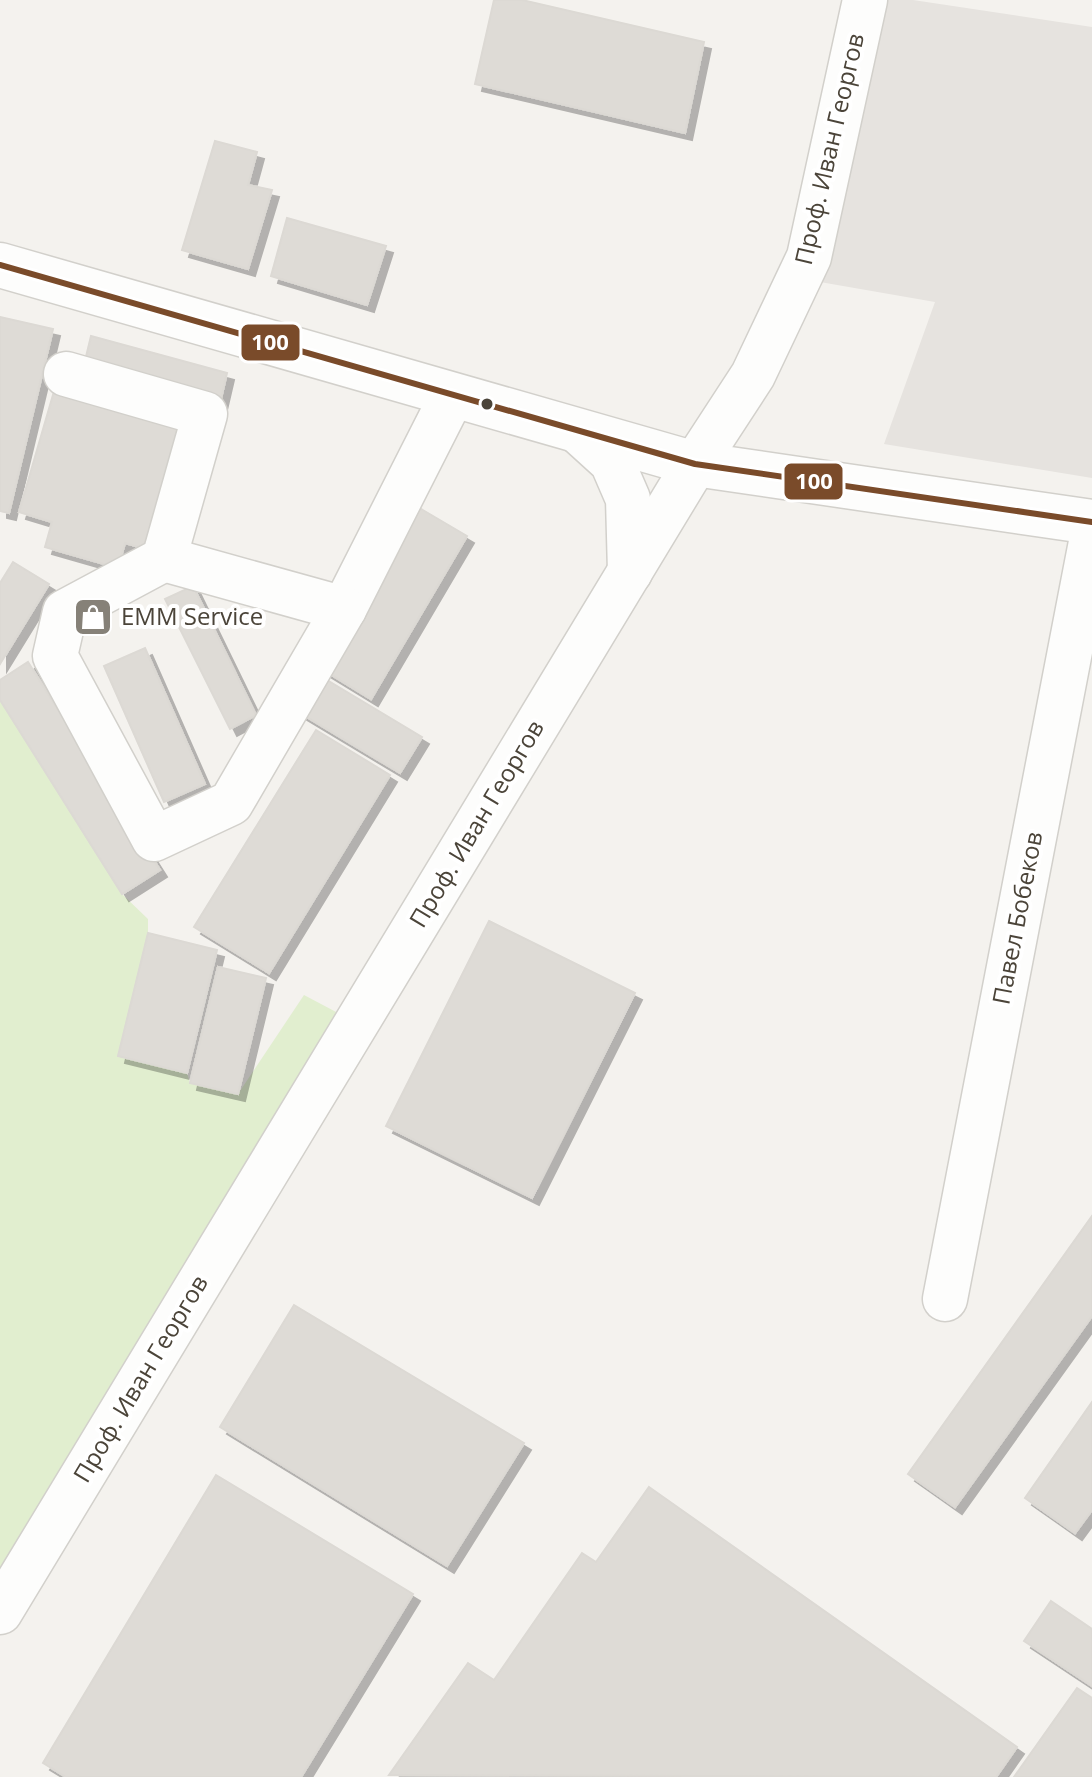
<svg xmlns="http://www.w3.org/2000/svg" width="1092" height="1777" font-family="'Open Sans',sans-serif">
<style>
.green{fill:#e1eecf}
.parking{fill:#e6e3df}
.building{fill:#dedbd6;stroke:#dcd9d4;stroke-width:2;filter:url(#shadow)}
.lines{fill:none;stroke-linecap:round;stroke-linejoin:round}
.minor-casing{stroke:#d2d0cb;stroke-width:47}
.minor{stroke:#fdfdfc;stroke-width:44}
.bus-1-casing{stroke:#fff;stroke-width:12}
.bus-1{stroke:#7a4b2a;stroke-width:6}
.bus-dot{fill:#4b4439;stroke:#fff;stroke-width:3}
.labels{text-anchor:middle;stroke-width:8;stroke-linejoin:round;paint-order:stroke}
.street-label{font-size:24px;fill:#4b4439;stroke:#fff}
.poi-label{font-size:24px;fill:#4b4439;stroke:#fff;text-anchor:start}
.line-badge{stroke:#fff;stroke-width:3}
.badge-label{font-size:22px;text-anchor:middle;font-weight:bold;fill:#fff}
</style>
<defs>
<filter id="shadow"><feDropShadow dx="7" dy="7" stdDeviation="0" flood-color="#0004"/></filter>
</defs>
<rect width="100%" height="100%" fill="#f4f2ee"/>
<path class="green" d="M0 700 122 894 148 919V933L118 1056 187 1073 190 1083 238 1094 304 995 338 1013 0 1571Z"/>
<path class="parking" d="M881 0H913L1092 27V478L884 444 935 302 820 282Z"/>
<g class="building">
<path d="M494 0H522L704 42 685 133 475 84Z"/>
<path d="M215 141 257 152 248 185 272 190 248 269 182 250Z"/>
<path d="M287 218 386 246 367 305 271 276Z"/>
<path d="M0 317 53 329 9 513 0 511Z"/>
<path d="M91 336 227 373 220 403 84 365Z"/>
<path d="M55 388 192 428 156 552 125 543 118 568 45 547 52 522 19 512Z"/>
<path d="M416 506 467 536 371 699 320 668Z"/>
<path d="M13 562 49 584 0 664V583Z"/>
<path d="M193 586 256 715 230 729 165 599Z"/>
<path d="M145 648 205 784 164 802 104 666Z"/>
<path d="M28 662 160 870 122 894 0 700V680Z"/>
<path d="M322 677 422 737 400 773 300 713Z"/>
<path d="M316 730 390 775 269 973 194 927Z"/>
<path d="M489 921 635 993 532 1198 386 1126Z"/>
<path d="M148 933 217 950 187 1073 118 1056Z"/>
<path d="M218 967 266 978 238 1094 190 1083Z"/>
<path d="M1092 1216V1316L955 1507 908 1474Z"/>
<path d="M294 1305 524 1443 447 1566 220 1427Z"/>
<path d="M1092 1402V1510L1075 1533 1025 1498Z"/>
<path d="M216 1475 413 1594 301 1777H66L43 1763Z"/>
<path d="M649 1487 1017 1747 996 1777 389 1775 468 1663 494 1680 582 1553 596 1562Z"/>
<path d="M1051 1601 1092 1629V1686L1024 1641Z"/>
<path d="M1077 1688 1092 1698V1777H1014Z"/>
</g>
<g class="lines">
<defs>
<g id="minor">
<path d="M0 265 695 464 1092 522"/>
<path d="M66 374 205 414 164 559 65 612 55 656 154 839 231 803 344 609 452 396"/>
<path d="M579 432 612 462 628 499 630 572"/>
<path d="M164 559 344 609"/>
<path d="M945 1299 1092 537"/>
<path d="M0 1612 695 464 753 375 809 257 865 0"/>
</g>
</defs>
<use href="#minor" class="minor-casing"/>
<use href="#minor" class="minor"/>
<defs>
<path id="bus-1" d="M0 265 695 464 1092 522"/>
</defs>
<use href="#bus-1" class="bus-1-casing"/>
<use href="#bus-1" class="bus-1"/>
</g>
<defs>
<symbol id="shop-square" viewBox="-11 -11 22 22"><rect x="-9" y="-9" width="18" height="18" rx="4" fill="#868178" stroke="#fff"/><path d="M-5-2.5h2.3a2.7 3.5 0 0 1 5.4 0H5L5.5 6h-11ZM-1.5-2.5h3a1.5 2.3 0 0 0-3 0Z" fill="#fff"/></symbol>
</defs>
<g fill-rule="evenodd">
<use href="#shop-square" x="71" y="595" width="44" height="44"/>
</g>
<circle class="bus-dot" cx="487" cy="404" r="7"/>
<g class="labels">
<g class="street-label">
<text transform="translate(830 149) rotate(-77)" y="8">Проф. Иван Георгов</text>
<text transform="translate(477 824) rotate(-59)" y="8">Проф. Иван Георгов</text>
<text transform="translate(1018 918) rotate(-79)" y="8">Павел Бобеков</text>
<text transform="translate(141 1379) rotate(-59)" y="8">Проф. Иван Георгов</text>
</g>
<g class="poi-label">
<text x="121" y="625">EMM Service</text>
</g>
</g>
<g class="line-badge">
<rect x="240" y="323" width="61" height="39" rx="8" fill="#7a4b2a"/>
<rect x="783" y="462" width="61" height="39" rx="8" fill="#7a4b2a"/>
</g>
<g class="badge-label">
<text x="270" y="350">100</text>
<text x="814" y="489">100</text>
</g>
</svg>
